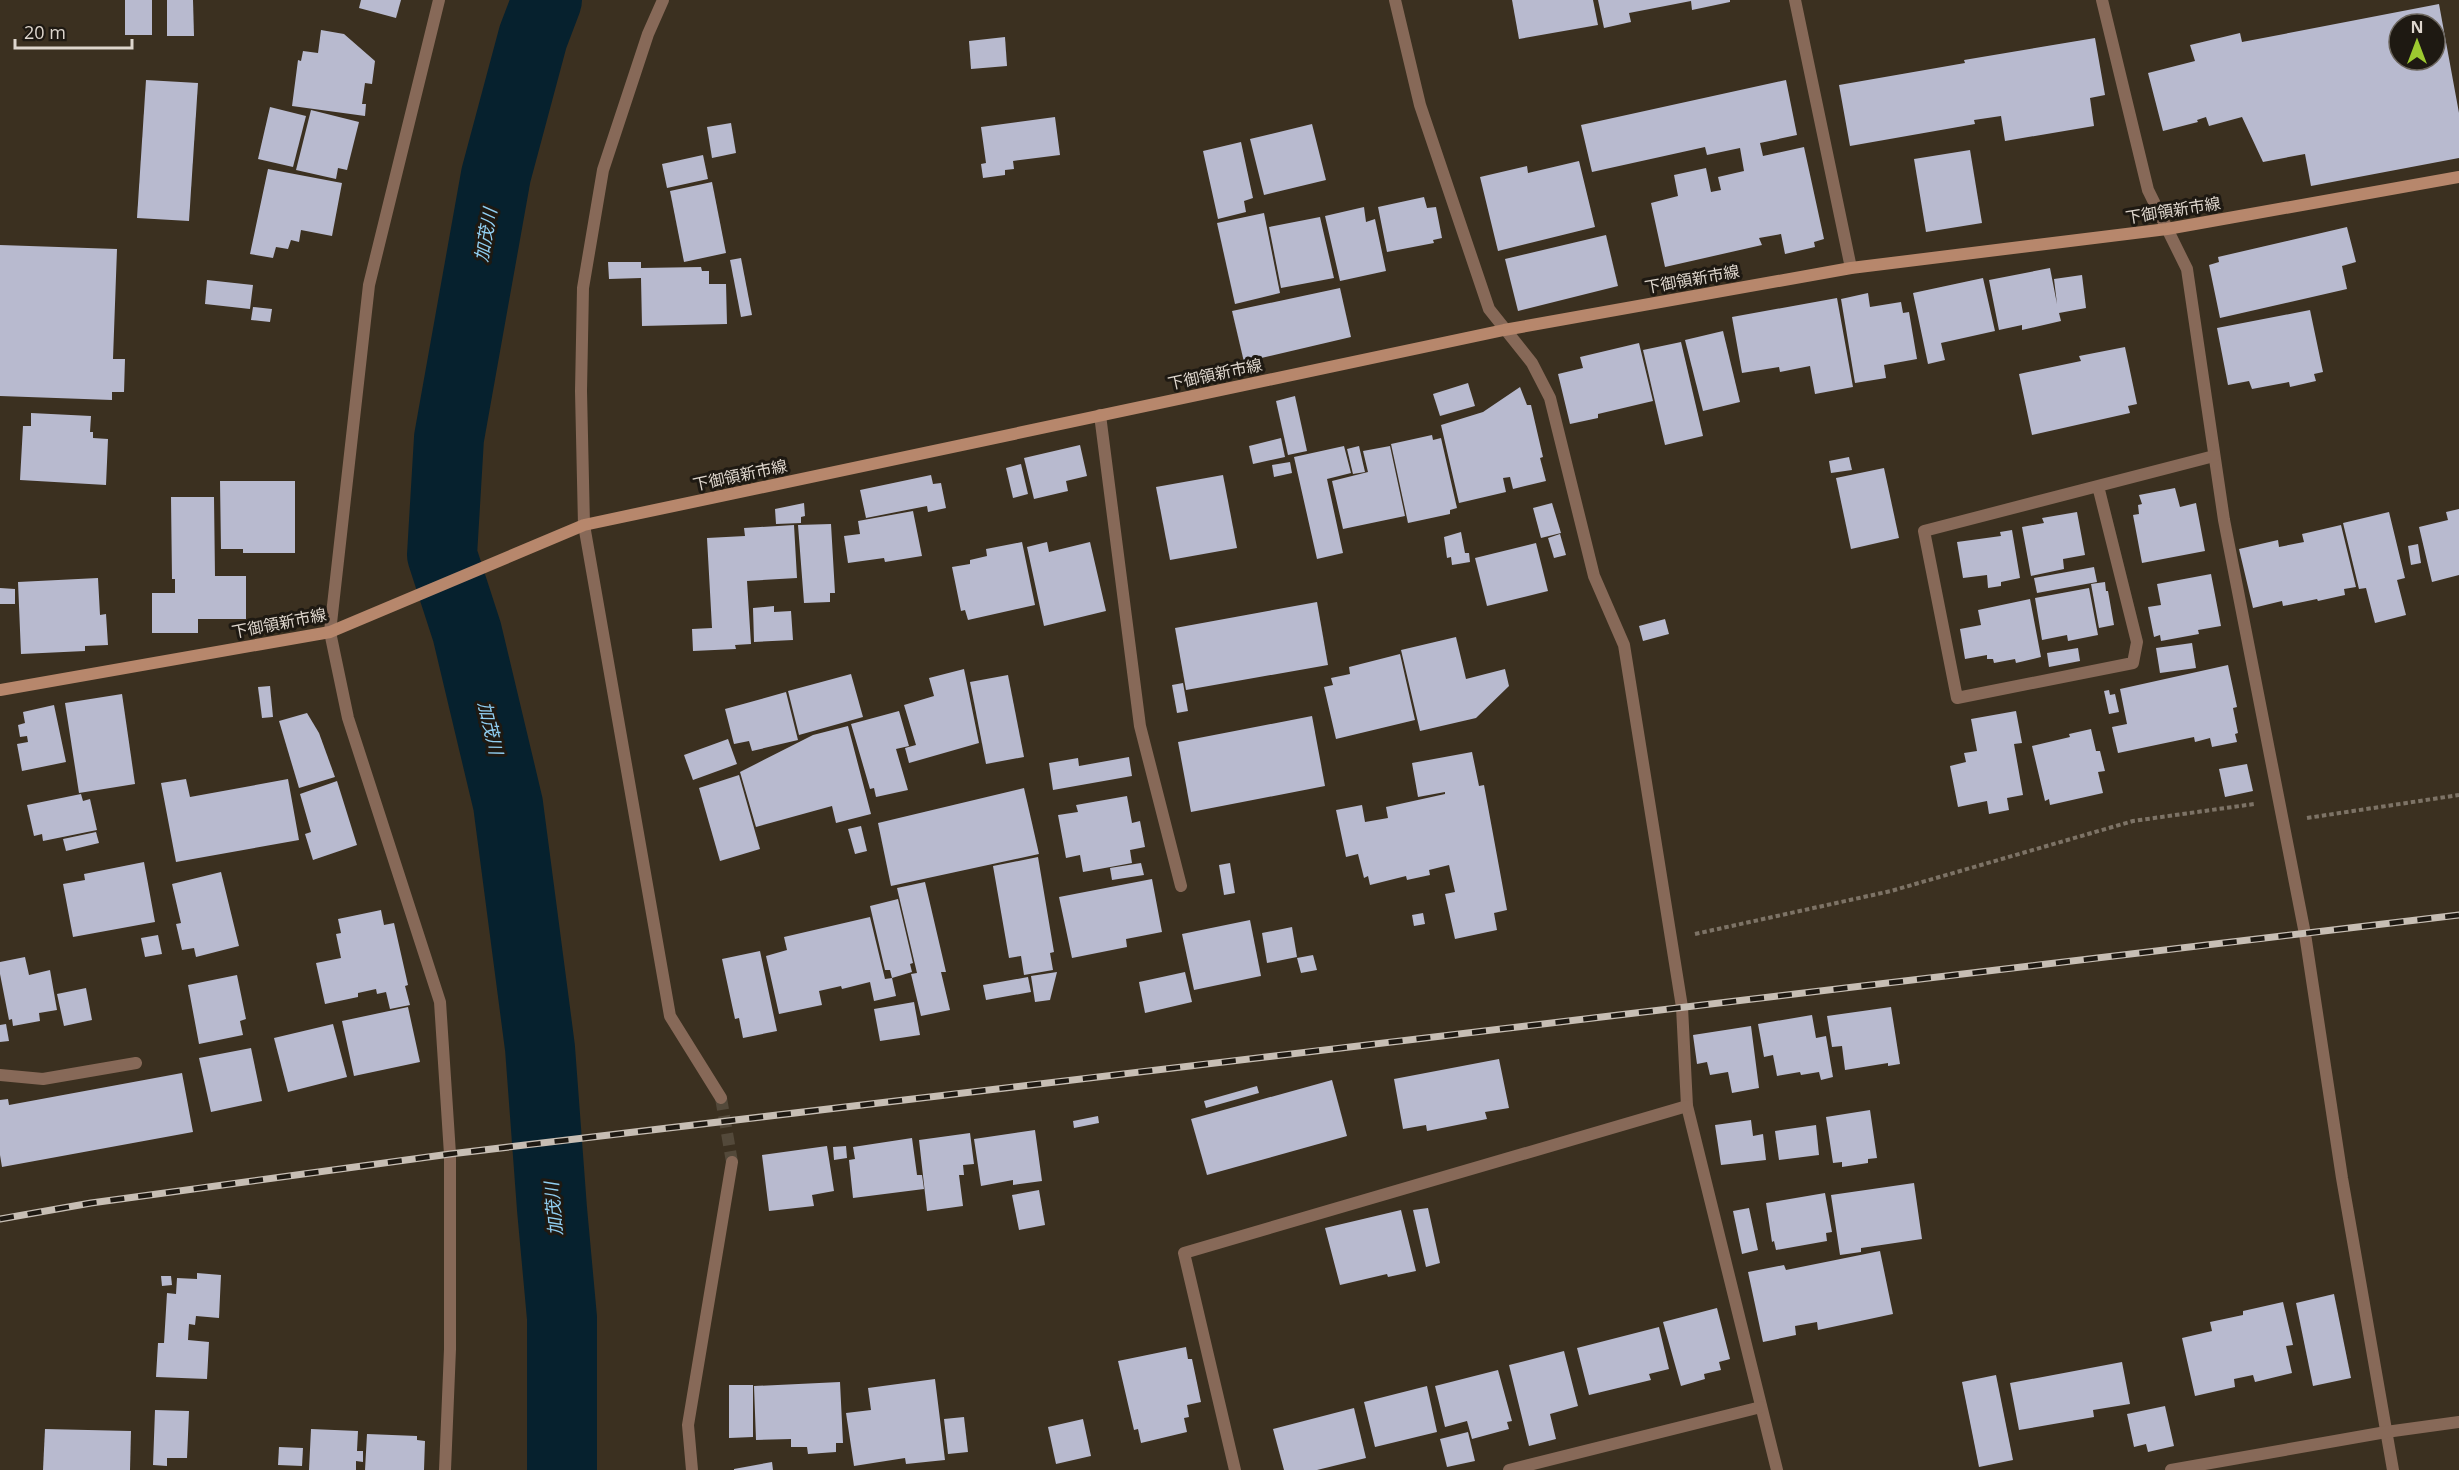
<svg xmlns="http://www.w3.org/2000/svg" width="2459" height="1470" font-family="'Open Sans','Noto Sans JP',sans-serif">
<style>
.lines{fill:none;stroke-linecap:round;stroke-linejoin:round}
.river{stroke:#06212e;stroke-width:70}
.building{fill:#b8bacf;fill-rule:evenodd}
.street-tunnel{stroke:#53493a;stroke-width:12;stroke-dasharray:12 6;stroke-linecap:butt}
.path{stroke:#7d7366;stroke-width:4;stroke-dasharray:4.5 3;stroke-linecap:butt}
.lane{stroke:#876958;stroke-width:12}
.street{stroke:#876958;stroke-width:12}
.secondary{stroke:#b7876c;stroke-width:12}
.rail-casing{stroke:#c7beb4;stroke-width:7}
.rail{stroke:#1e1912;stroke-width:4.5;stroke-dasharray:14;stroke-linecap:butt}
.labels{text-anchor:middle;stroke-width:6;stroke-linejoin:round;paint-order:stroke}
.street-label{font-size:16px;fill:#ded6cd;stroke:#1e1912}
.water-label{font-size:18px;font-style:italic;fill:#91cff2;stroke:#1e1912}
</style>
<rect width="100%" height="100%" fill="#3b3020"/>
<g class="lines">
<path class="river" d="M547 0 533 37 496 175 449 438 442 555 467 632 508 804 540 1048 552 1209 562 1318V1470"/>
</g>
<g class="building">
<rect x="125" y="0" width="27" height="35"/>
<path d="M167 0H193L194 36H167Z"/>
<path d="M361 0H401L396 18 359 8Z"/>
<path d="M1512 0H1593L1598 25 1519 39Z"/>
<path d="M1598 0H1730V2L1692 10 1691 1 1629 13 1631 22 1604 28Z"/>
<path d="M2439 4 2459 113V158L2311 186 2305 154 2263 162 2242 117 2209 126 2206 117 2197 120 2198 122 2163 131 2148 73 2195 61 2190 45 2240 33 2242 42ZM2399 24H2435V60H2399Z"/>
<path d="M321 30 344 34 375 61 372 84 365 83 362 104H366L365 116 292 106 298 60 301 61 303 51 318 53Z"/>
<path d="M1005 37 1007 66 971 69 969 41Z"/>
<path d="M2095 38 2105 95 2090 98 2094 126 2005 141 2001 116 1974 120 1975 124 1850 146 1839 85 1965 63 1964 60Z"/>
<path d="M146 80 198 83 189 221 137 218Z"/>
<path d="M1786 80 1797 135 1760 143 1763 156 1804 147 1824 239 1814 242 1815 247 1785 254 1781 234 1759 238 1762 245 1665 267 1651 203 1678 196 1674 175 1706 168 1711 192 1721 190 1718 177 1744 171 1740 148 1707 155 1705 147 1592 172 1581 125Z"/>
<path d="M270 107 306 116 293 167 258 159Z"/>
<path d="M311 110 359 122 347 170 338 168 336 179 296 170Z"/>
<path d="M1055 117 1060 155 1013 161 1014 169 1005 170V175L983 178 981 164 986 163 981 127Z"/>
<path d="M731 123 736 153 712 158 707 127Z"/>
<path d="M1312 124 1326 180 1264 195 1250 139Z"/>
<path d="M1241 142 1253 198 1244 201 1246 212 1218 219 1203 151Z"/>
<path d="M1970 150 1982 223 1926 232 1914 159Z"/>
<path d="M703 155 708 179 667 188 662 164Z"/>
<path d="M1579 161 1595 227 1498 251 1480 177 1527 166 1528 173Z"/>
<path d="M268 169 342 183 332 236 301 230 299 242 291 240 288 249 276 247 273 258 250 254Z"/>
<path d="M712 182 726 253 684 262 670 191Z"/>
<path d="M1424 197 1427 208 1436 207 1442 238 1433 240 1434 243 1387 252 1378 207Z"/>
<path d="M1364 207 1366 222 1375 219 1386 271 1340 281 1325 216Z"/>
<path d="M1264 213 1280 293 1235 304 1217 223Z"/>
<path d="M1320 217 1334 278 1281 288 1269 227Z"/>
<path d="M2347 227 2356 262 2342 266 2347 289 2220 318 2209 265 2219 262 2218 257Z"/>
<path d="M1606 235 1618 286 1518 311 1505 259Z"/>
<path d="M0 245 117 249 113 359H125L124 392H112V400L0 396Z"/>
<path d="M741 258 752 315 741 317 730 260Z"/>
<path d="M608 262H641V268L701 267 702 271H709V284H726L727 324 642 326 641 278 609 279Z"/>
<path d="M2050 268 2057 304 2054 279 2082 275 2086 308 2059 313 2061 321 2022 330V325L1999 330 1989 280Z"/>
<path d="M1983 278 1995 331 1941 343 1945 360 1928 364 1913 293Z"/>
<path d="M207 280 253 285 250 309 205 304Z"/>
<path d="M1340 288 1351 337 1244 362 1232 311Z"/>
<path d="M1868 293 1870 307 1901 302 1903 313 1909 312 1917 359 1884 365 1886 378 1855 383 1841 299Z"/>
<path d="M1837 298 1853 387 1815 394 1810 366 1780 372 1779 367 1742 373 1732 317Z"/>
<path d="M253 307 272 309 270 322 251 320Z"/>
<path d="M2310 310 2323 372 2314 374 2316 381 2290 387 2289 382 2252 389 2249 381 2228 385 2217 328Z"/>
<path d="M1723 331 1740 402 1703 411 1685 340Z"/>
<path d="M1681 342 1703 436 1665 445 1643 350Z"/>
<path d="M1639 343 1653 401 1598 414V418L1570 424 1558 374 1583 368 1580 357Z"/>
<path d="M2125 347 2137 404 2128 406 2130 413 2032 435 2019 374 2081 361 2079 356Z"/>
<path d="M1468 383 1475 406 1440 416 1433 394Z"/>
<path d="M1520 387 1527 405H1531L1543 457 1540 458 1546 481 1513 489 1510 477 1503 478 1506 492 1459 503 1441 425 1483 412Z"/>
<path d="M1295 396 1307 451 1288 455 1276 401Z"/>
<path d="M31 413 91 416 90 432H93V438L108 439 106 485 20 480 23 426H31Z"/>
<path d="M1432 435 1433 440 1441 438 1457 508 1450 510V514L1408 523 1391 444Z"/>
<path d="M1281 438 1285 457 1253 464 1249 446Z"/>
<path d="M1080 445 1087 476 1066 481 1068 491 1034 499 1024 458Z"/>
<path d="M1344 446 1351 473 1327 479 1343 553 1317 559 1294 457Z"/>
<path d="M1359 446 1365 472 1353 474 1347 449Z"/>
<path d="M1390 446 1405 516 1343 529 1332 481 1368 472 1363 451Z"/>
<path d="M1849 457 1852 470 1831 473 1829 461Z"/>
<path d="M1290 462 1292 473 1274 477 1272 465Z"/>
<path d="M1021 464 1028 494 1013 498 1006 468Z"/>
<path d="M1884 468 1899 538 1851 549 1836 478Z"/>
<path d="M931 475 933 484 941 483 946 508 928 512 927 506 866 518 860 490Z"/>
<path d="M1223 475 1237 548 1170 560 1156 487Z"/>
<path d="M220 481H295V553H243V549H221Z"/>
<path d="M2175 488 2180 507 2196 503 2205 551 2142 563 2133 515 2139 514 2138 505 2142 504 2139 495Z"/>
<path d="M171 497H214L215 576H246V619H198V633H152V593H175V579H172Z"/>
<path d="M804 503 805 516 801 517V523L776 524 775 509Z"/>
<path d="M1552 503 1561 533 1541 538 1533 508Z"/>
<path d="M2459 509V575L2432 582 2419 527 2448 520 2446 512Z"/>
<path d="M913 511 922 556 885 562 884 558 848 563 844 536 860 534 858 521Z"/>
<path d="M2077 512 2085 555 2063 559 2064 569 2031 576 2022 527 2044 523 2042 518Z"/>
<path d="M2389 512 2405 578 2397 580 2406 615 2375 623 2366 588 2359 589 2343 523Z"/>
<path d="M831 524 835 593H830V602L804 603 798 525Z"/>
<path d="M794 525 797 578 747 581 751 644 735 645 736 649 693 651 692 629 712 628 707 538 745 536 744 528Z"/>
<path d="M2341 525 2356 587 2344 589 2345 595 2318 601 2317 599 2283 606 2282 601 2253 608 2239 549 2278 540 2279 547 2304 542 2302 534Z"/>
<path d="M2012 530 2020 578 2001 582V586L1988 588 1987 575 1963 578 1957 542 2001 536 2000 532Z"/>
<path d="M1461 532 1465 553H1469L1470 562 1452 565 1451 557 1447 558 1444 537Z"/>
<path d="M1560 534 1566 555 1554 558 1548 538Z"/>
<path d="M1022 542 1035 605 968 620 965 610 961 611 952 567 970 564V560L987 556 986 549Z"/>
<path d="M1047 542 1049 552 1090 542 1106 611 1044 626 1027 547Z"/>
<path d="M1536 543 1548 591 1487 606 1475 558Z"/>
<path d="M2418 544 2421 563 2411 565 2408 546Z"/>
<path d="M2094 567 2097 582 2037 593 2034 578Z"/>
<path d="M2211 574 2221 626 2198 630 2199 634 2161 641 2160 635 2154 637 2148 607 2161 605 2157 584Z"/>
<path d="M98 578 100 615 106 614 108 645 85 646V651L21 654 18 582Z"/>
<path d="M2105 582 2106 591H2108L2114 625 2099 628 2091 584Z"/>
<path d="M0 588 15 589V604H0Z"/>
<path d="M2089 588 2098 635 2068 641 2067 635 2042 640 2035 598Z"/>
<path d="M2030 599 2041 657 2016 663 2015 659 1994 663 1993 659H1987V655L1965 659 1960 629 1981 625 1978 610Z"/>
<path d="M1317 602 1328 665 1186 690 1175 628Z"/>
<path d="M774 606V612L791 611 793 640 754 642 753 608Z"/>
<path d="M1665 619 1669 634 1643 641 1639 626Z"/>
<path d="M1456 637 1466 679 1505 669 1509 686 1476 718 1420 731 1401 650Z"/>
<path d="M2192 643 2196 668 2160 673 2156 648Z"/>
<path d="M2078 648 2080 661 2049 667 2047 653Z"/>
<path d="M1400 654 1415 720 1336 739 1324 687 1333 685 1331 678 1350 674 1349 667Z"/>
<path d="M2228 665 2237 707 2233 708 2238 733 2235 734 2237 742 2212 747 2210 738 2195 742 2194 737 2118 753 2112 727 2127 724 2120 689Z"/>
<path d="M964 669 979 743 909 763 905 748 916 745 904 705 934 696 929 678Z"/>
<path d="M851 674 863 717 799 735 788 691Z"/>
<path d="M1008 675 1024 757 986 764 970 682Z"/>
<path d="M1183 683 1188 711 1177 713 1172 685Z"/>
<path d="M270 686 273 717 262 718 258 687Z"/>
<path d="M2109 690 2110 695 2115 694 2119 712 2109 714 2104 691Z"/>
<path d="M786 692 798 740 752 751 749 741 734 744 725 709Z"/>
<path d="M122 694 135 784 79 793 65 703Z"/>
<path d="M54 705 66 762 22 771 17 744 28 742 27 736 20 737 18 725 25 723 23 712Z"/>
<path d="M899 711 909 746 896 749 908 790 876 797 874 788 870 789 851 724Z"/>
<path d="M2016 711 2022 743 2014 744 2023 795 2007 798 2009 810 1989 814 1987 801 1958 807 1950 766 1966 762 1964 753 1977 751 1971 719Z"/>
<path d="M307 713 319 733 335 777 299 788 279 721Z"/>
<path d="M1312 716 1325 786 1191 812 1178 742Z"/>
<path d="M848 726 871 814 836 823 832 806 756 827 740 772 813 735Z"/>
<path d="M2091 729 2096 751H2100L2105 771 2098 772 2103 793 2050 805 2049 799 2045 801 2032 746 2070 737 2069 734Z"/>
<path d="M728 739 737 764 693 780 684 755Z"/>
<path d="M1472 752 1479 786 1484 785 1507 910 1494 913 1497 930 1455 939 1445 894 1455 892 1449 865 1429 870 1430 875 1407 880 1406 876 1370 885 1368 876 1364 878 1358 854 1346 857 1336 810 1362 805 1365 822 1388 818 1386 807 1445 794V792L1418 797 1412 763Z"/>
<path d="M1129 757 1132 776 1053 790 1049 763 1078 758 1079 766Z"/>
<path d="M2247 764 2253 791 2225 797 2219 769Z"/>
<path d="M739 775 760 849 720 861 699 788Z"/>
<path d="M186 779 190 797 288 779 299 840 176 862 161 783Z"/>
<path d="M337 781 357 845 313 860 305 834 311 832 300 794Z"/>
<path d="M1024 788 1039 854 891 886 878 823Z"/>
<path d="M81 794 83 801 90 799 97 830 43 841 42 834 34 836 27 805Z"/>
<path d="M1127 796 1132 823 1140 821 1145 847 1130 850 1132 863 1083 872 1080 855 1066 858 1058 815 1078 812 1076 805Z"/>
<path d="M861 826 867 851 855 854 848 829Z"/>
<path d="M96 832 99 843 66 851 63 839Z"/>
<path d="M1038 857 1054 952 1050 953 1053 970 1024 975 1021 956 1009 958 993 866Z"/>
<path d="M144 862 155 922 73 937 63 884 85 880 84 874Z"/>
<path d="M1141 863 1144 875 1112 880 1110 868Z"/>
<path d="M1230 863 1235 893 1224 895 1219 865Z"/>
<path d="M221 872 239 946 196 957 194 948 182 950 176 924 181 923 172 884Z"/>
<path d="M1152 879 1162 932 1126 939 1127 947 1072 958 1059 897Z"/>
<path d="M925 882 946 972H941L950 1010 921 1016 911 974 917 973 897 888Z"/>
<path d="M898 899 913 963 910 964 912 972 892 978 890 970H885L870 906Z"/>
<path d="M381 910 384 925 394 923 408 985 405 986 410 1005 390 1009 386 992 377 994 376 989 358 993V997L325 1004 316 963 341 958 336 934 341 933 338 919Z"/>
<path d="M1423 913 1425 924 1414 926 1412 915Z"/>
<path d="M870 917 885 979 892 978 896 996 874 1001 870 982 842 989 841 986 819 991 822 1005 779 1014 766 956 787 950 784 937Z"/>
<path d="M1250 920 1261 976 1194 990 1182 934Z"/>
<path d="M1292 927 1297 957 1267 963 1262 933Z"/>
<path d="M158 935 162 954 145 957 141 938Z"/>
<path d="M760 951 777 1031 743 1038 739 1018 735 1019 722 959Z"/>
<path d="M1313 955 1317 970 1301 973 1297 958Z"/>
<path d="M25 957 29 975 50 970 57 1010 39 1013 40 1021 13 1026 12 1019 9 1020 0 974V962Z"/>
<path d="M1057 972 1050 1000 1035 1002 1031 976Z"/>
<path d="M1185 972 1192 1002 1145 1013 1139 982Z"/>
<path d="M237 975 246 1019 240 1021 243 1035 199 1044 188 985Z"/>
<path d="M1028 977 1031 992 986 1000 983 985Z"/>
<path d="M86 988 92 1020 64 1026 57 994Z"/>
<path d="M914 1002 920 1035 880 1041 874 1009Z"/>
<path d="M408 1007 420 1062 354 1076 342 1021Z"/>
<path d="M1891 1007 1900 1064 1888 1066V1063L1845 1070 1842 1046 1832 1047 1827 1016Z"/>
<path d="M1812 1015 1816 1038 1826 1036 1833 1077 1821 1080 1819 1072 1801 1075 1800 1072 1777 1076 1773 1055 1764 1057 1758 1024Z"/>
<path d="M6 1024 9 1041 0 1042V1025Z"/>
<path d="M333 1024 347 1077 288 1092 274 1038Z"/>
<path d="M1751 1026 1759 1088 1732 1093 1728 1072 1710 1075 1707 1062 1697 1064 1693 1035Z"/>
<path d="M251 1048 262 1101 211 1112 199 1058Z"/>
<path d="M1499 1059 1509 1108 1485 1112 1487 1119 1427 1131 1426 1125 1403 1129 1394 1079Z"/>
<path d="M182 1073 193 1132 2 1167 0 1155V1100L8 1099 9 1105Z"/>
<path d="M1332 1080 1347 1136 1207 1175 1191 1119Z"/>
<path d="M1257 1086 1259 1093 1206 1108 1204 1101Z"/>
<path d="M1870 1110 1877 1158 1868 1159V1163L1842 1167V1162L1833 1163 1826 1117Z"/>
<path d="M1098 1116 1099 1123 1074 1128 1073 1121Z"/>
<path d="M1751 1120 1753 1136 1763 1134 1766 1160 1721 1165 1715 1125Z"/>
<path d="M1816 1125 1819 1155 1779 1160 1775 1131Z"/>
<path d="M1035 1130 1042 1181 1013 1185V1180L981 1186 974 1139Z"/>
<path d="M970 1133 974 1164 963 1165 964 1175H959L963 1206 927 1211 919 1140Z"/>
<path d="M912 1138 917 1175H922L924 1189 853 1198 849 1160 855 1159 853 1147Z"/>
<path d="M827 1146 834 1191 812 1195 814 1206 769 1211 762 1155Z"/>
<path d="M846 1146 847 1158 834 1160 833 1147Z"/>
<path d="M1914 1183 1922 1239 1861 1248V1252L1840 1255 1831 1195Z"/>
<path d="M1039 1190 1045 1225 1019 1230 1012 1195Z"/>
<path d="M1825 1193 1832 1232 1826 1233 1827 1241 1776 1250 1774 1241 1772 1242 1766 1203Z"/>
<path d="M1428 1208 1440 1263 1426 1267 1413 1210Z"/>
<path d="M1749 1208 1758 1250 1742 1254 1733 1211Z"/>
<path d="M1401 1210 1416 1271 1388 1277 1387 1274 1340 1285 1325 1228Z"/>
<path d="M1880 1251 1893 1314 1818 1330 1817 1322 1795 1326 1796 1335 1763 1342 1748 1272 1784 1265 1786 1270Z"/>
<path d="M197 1273 221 1275 219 1318 196 1316 195 1325 189 1324 188 1340 209 1342 207 1379 156 1377 158 1343H164L167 1293 176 1294 177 1278 197 1279Z"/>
<path d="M161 1276H171L172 1285 162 1286Z"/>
<path d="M2334 1294 2351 1378 2313 1386 2296 1303Z"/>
<path d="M2283 1302 2293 1345 2286 1346 2292 1373 2255 1382 2253 1375 2234 1379 2235 1387 2195 1396 2182 1338 2212 1331 2210 1322 2243 1315V1311Z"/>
<path d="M1717 1308 1730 1359 1719 1362 1721 1370 1704 1374 1705 1379 1681 1386 1663 1322Z"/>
<path d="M1659 1327 1669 1369 1649 1374 1651 1380 1589 1395 1577 1348Z"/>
<path d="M1186 1347 1188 1359H1192L1201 1402 1187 1405 1189 1417 1184 1418 1187 1432 1141 1443 1138 1429 1134 1430 1118 1361Z"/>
<path d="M1564 1351 1578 1406 1550 1414 1556 1439 1529 1446 1509 1365Z"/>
<path d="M2122 1362 2130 1404 2093 1410 2094 1417 2019 1430 2010 1383Z"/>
<path d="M1498 1370 1512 1421 1507 1422 1509 1429 1472 1439 1467 1421 1445 1427 1435 1386Z"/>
<path d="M1996 1375 2013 1460 1979 1467 1962 1382Z"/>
<path d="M935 1379 945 1460 906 1464 905 1458 854 1466 846 1413 871 1410 868 1388Z"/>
<path d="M840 1382 843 1443H836V1452L808 1454 807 1447H791V1439L756 1440 754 1386Z"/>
<path d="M729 1385H753V1437L729 1438Z"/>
<path d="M1427 1386 1437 1432 1375 1447 1364 1402Z"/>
<path d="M2165 1406 2174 1446 2148 1452 2146 1444 2134 1447 2127 1414Z"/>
<path d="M1354 1408 1366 1458 1317 1470H1284L1273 1429Z"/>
<path d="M155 1410 189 1411 187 1458H167V1466L153 1465Z"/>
<path d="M964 1417 968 1452 948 1454 944 1419Z"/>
<path d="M1083 1419 1091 1456 1056 1464 1048 1427Z"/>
<path d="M45 1429 131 1431 130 1470H43Z"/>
<path d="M311 1429 358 1431 357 1451H363V1462L356 1461V1470H309Z"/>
<path d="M1468 1432 1475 1461 1447 1467 1440 1439Z"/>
<path d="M367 1434 417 1436V1440L425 1441 424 1470H365Z"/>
<path d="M279 1447 303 1448 302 1466 278 1465Z"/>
<path d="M772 1462 773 1470H734V1469Z"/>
</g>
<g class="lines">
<path class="street-tunnel" d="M721 1098 732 1162"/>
<g class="path">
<path d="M2307 818 2459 795"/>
<path d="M1695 934 1891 891 2133 821 2254 804"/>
</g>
<path class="lane" d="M0 1075 43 1079 136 1063"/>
<g class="street">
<path d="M439 0 369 285 330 632 348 718 440 1002 450 1154V1349L445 1470"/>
<path d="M663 0 648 34 603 170 583 288 581 391 584 525 670 1016 721 1098"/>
<path d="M1395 0 1420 105 1489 309 1532 363 1550 398 1594 576 1624 645 1682 1007 1687 1106 1777 1470"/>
<path d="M1795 0 1851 268"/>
<path d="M2102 0 2148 190 2187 269 2224 520 2305 934 2342 1178 2393 1470"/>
<path d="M1100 415 1140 726 1181 886"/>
<path d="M2098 486 2137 642 2133 663 1957 698 1924 531 2214 456"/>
<path d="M692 1470 688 1425 732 1162"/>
<path d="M1235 1470 1184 1253 1687 1106"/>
<path d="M1509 1470 1761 1407"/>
<path d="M2171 1470 2386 1432 2459 1422"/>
</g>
<path class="secondary" d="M0 690 330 632 584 525 1504 330 1851 268 2167 229 2459 177"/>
<defs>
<path id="rail" d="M0 1219 91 1203 450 1154 2459 915"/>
</defs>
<use href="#rail" class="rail-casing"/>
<use href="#rail" class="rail"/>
</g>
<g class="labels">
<g class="street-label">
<text transform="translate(2173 210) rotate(-9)" y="6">下御領新市線</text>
<text transform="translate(1692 279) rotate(-10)" y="6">下御領新市線</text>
<text transform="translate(1215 374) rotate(-12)" y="6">下御領新市線</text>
<text transform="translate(740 475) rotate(-12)" y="6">下御領新市線</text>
<text transform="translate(279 623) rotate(-11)" y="6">下御領新市線</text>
</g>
<g class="water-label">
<text transform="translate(486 235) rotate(-80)" y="6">加茂川</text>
<text transform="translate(490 728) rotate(77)" y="6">加茂川</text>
<text transform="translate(554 1209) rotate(-95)" y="6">加茂川</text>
</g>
</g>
<g transform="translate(2417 42)"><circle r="28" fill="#1e1912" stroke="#6b655d" stroke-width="1.5"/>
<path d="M0-4.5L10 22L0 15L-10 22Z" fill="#9dca30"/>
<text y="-9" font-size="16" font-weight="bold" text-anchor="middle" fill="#ded6cd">N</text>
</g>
<path d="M15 39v9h117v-9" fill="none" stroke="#ded6cd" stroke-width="3"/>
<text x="24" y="39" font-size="18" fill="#ded6cd" stroke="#1e1912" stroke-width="4.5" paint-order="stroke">20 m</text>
</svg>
